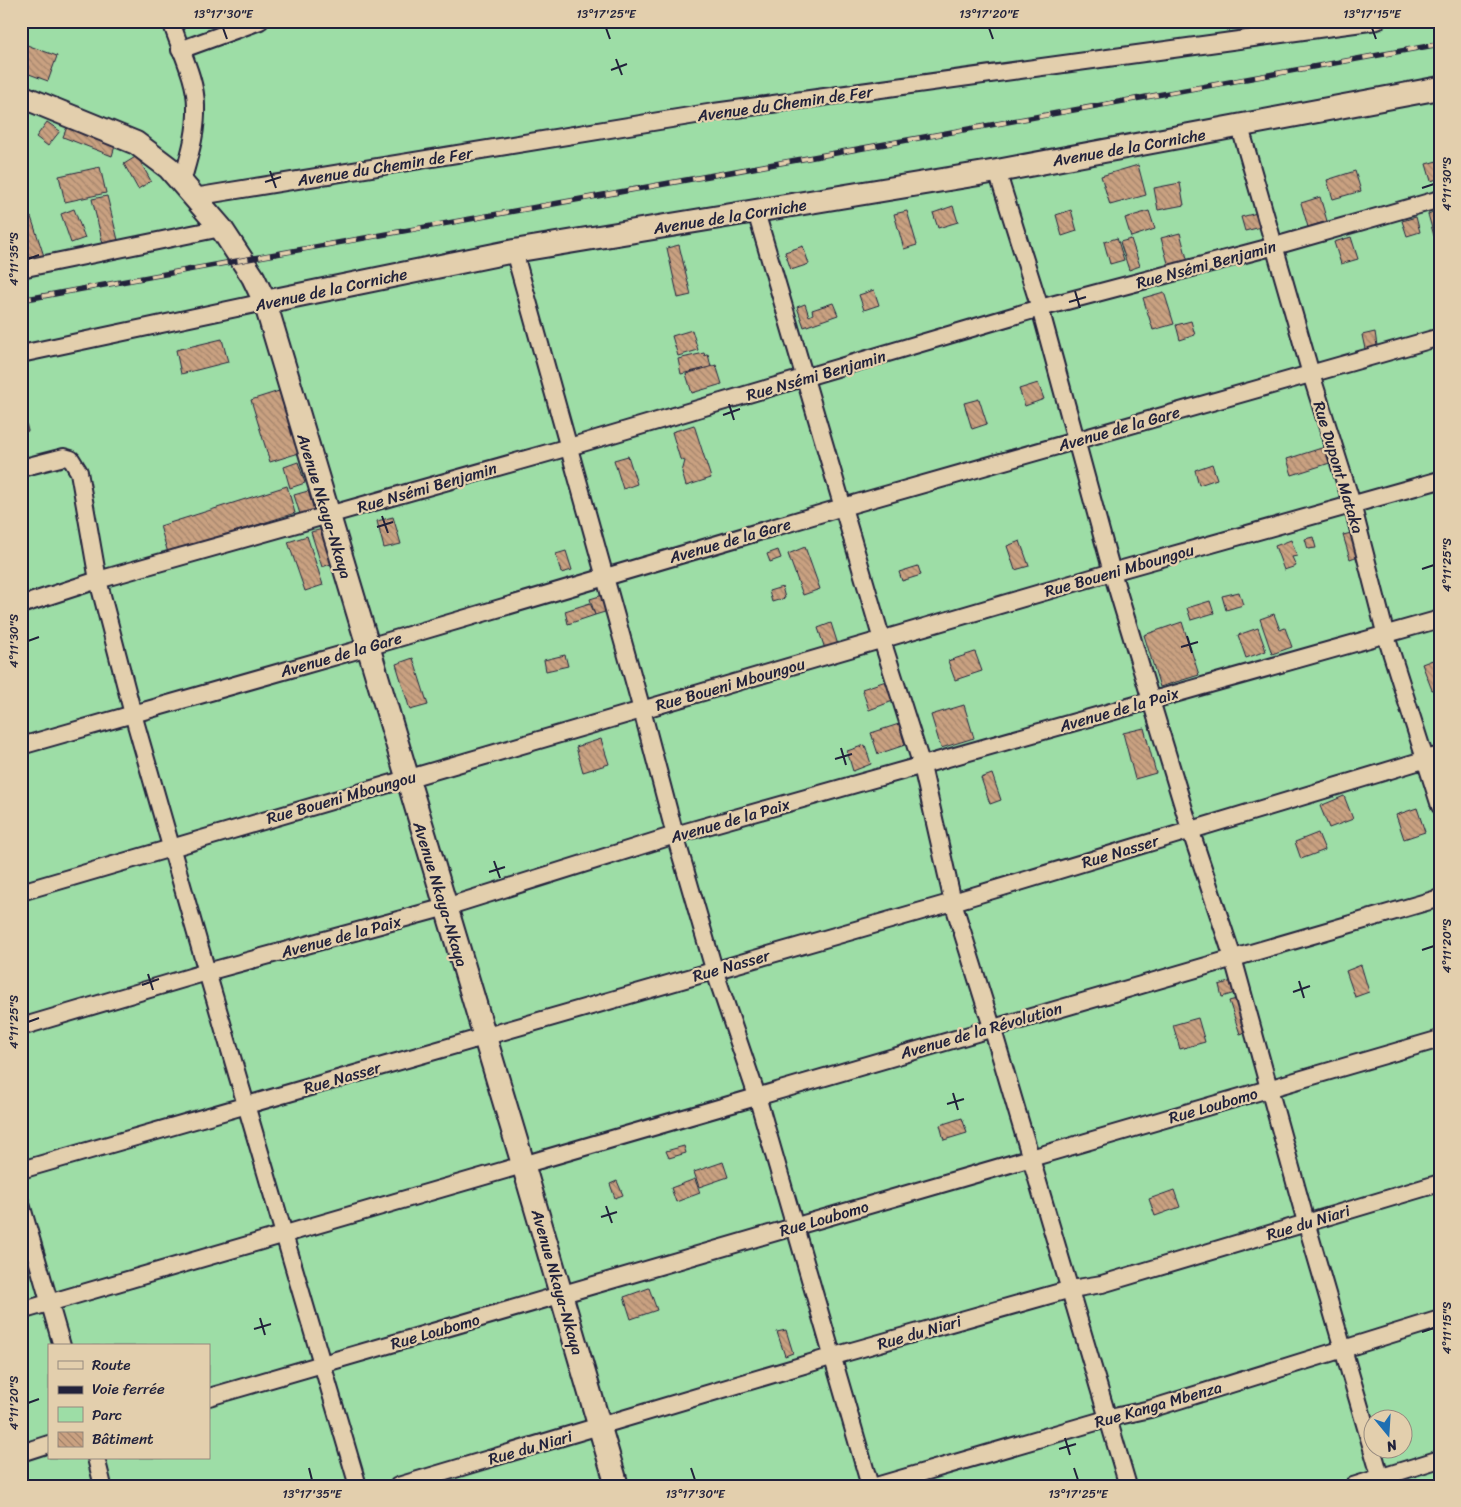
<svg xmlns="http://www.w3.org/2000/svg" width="1461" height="1507" font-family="Sriracha,sans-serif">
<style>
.green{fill:#9ddda6;stroke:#608070;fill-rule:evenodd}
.building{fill:url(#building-back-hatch);stroke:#22223b}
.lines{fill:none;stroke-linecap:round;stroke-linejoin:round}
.street-casing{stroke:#22223b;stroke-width:20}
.secondary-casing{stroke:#22223b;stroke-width:26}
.street{stroke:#e3cfad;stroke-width:16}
.secondary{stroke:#e3cfad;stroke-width:22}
.rail-casing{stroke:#22223b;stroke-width:5.5}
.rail{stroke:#e3cfad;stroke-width:4;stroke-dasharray:11;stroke-linecap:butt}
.ticks{fill:none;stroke:#22223b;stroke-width:2}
.labels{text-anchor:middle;stroke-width:4.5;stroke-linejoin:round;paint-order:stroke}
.street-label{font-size:16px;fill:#22223b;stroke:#e3cfad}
.neatline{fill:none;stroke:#22223b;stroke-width:2}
.ticks-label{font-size:12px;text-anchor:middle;fill:#22223b}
</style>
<defs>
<pattern id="building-back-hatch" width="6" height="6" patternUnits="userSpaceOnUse" patternTransform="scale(1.25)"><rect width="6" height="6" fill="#c9a181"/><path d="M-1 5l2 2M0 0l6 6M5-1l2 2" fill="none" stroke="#a3836b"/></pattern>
</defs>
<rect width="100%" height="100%" fill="#e0c7a5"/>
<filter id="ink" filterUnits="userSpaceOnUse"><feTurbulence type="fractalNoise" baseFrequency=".02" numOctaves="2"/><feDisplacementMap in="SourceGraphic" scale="10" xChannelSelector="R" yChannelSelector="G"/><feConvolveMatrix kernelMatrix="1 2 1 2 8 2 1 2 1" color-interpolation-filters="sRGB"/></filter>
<g filter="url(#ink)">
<path class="green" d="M21 21H1440V1486H21ZM49 1346H209V1458H49ZM1374 1420H1404V1450H1374Z"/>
<g class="building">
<path d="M27 45 57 56 48 81 21 71V61Z"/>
<path d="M47 122 60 131 48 146 36 137Z"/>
<path d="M67 127 115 146 112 156 63 137Z"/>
<path d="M137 156 151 181 138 189 124 164Z"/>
<path d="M1437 161 1440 178 1431 181 1426 164Z"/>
<path d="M1138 165 1146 195 1110 205 1101 176Z"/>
<path d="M100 167 106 193 65 202 59 176Z"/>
<path d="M1355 171 1361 191 1333 199 1327 180Z"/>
<path d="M1180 183 1184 205 1158 210 1154 188Z"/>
<path d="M107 196 118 240 103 244 92 199Z"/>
<path d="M1320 197 1327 221 1308 227 1301 203Z"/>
<path d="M953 206 958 222 938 228 933 213Z"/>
<path d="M74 209 85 238 71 243 61 214Z"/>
<path d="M1071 210 1077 231 1062 236 1056 215Z"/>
<path d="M907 211 917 245 904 249 894 214Z"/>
<path d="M1149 211 1155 229 1131 237 1125 218Z"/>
<path d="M1436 211 1440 234 1434 236 1428 214Z"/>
<path d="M1257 213 1261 227 1245 231 1241 217Z"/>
<path d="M31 217 44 256 27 262 21 244V220Z"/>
<path d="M1416 217 1420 232 1407 236 1402 221Z"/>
<path d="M1180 233 1188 262 1169 267 1161 238Z"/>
<path d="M1351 237 1358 259 1341 264 1334 242Z"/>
<path d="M1117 238 1124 260 1110 264 1104 242Z"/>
<path d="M1131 239 1140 266 1129 270 1120 242Z"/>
<path d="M679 245 691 295 678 298 667 248Z"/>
<path d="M803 246 809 264 791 270 785 252Z"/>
<path d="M874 290 879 305 864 310 859 295Z"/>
<path d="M1164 292 1174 324 1153 330 1143 298Z"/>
<path d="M833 303 838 315 804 327 797 307 805 304 809 316 813 314 812 310Z"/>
<path d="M1191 321 1195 335 1180 340 1176 325Z"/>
<path d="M692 330 698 350 678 356 672 336Z"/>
<path d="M1375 332 1377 346 1365 349 1362 335Z"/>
<path d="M222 339 228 362 181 374 176 350Z"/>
<path d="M704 353 705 356 708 354 711 367 681 374 678 359Z"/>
<path d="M716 365 722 384 692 393 686 374Z"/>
<path d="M1038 383 1044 399 1025 406 1019 389Z"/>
<path d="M279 391 299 453 270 462 251 400Z"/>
<path d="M979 399 987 424 972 429 964 403Z"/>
<path d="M21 403 28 431 21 433Z"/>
<path d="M694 425 711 478 686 486 682 472 685 461 680 459 672 432Z"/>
<path d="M1328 446 1333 462 1292 475 1287 459Z"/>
<path d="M628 456 637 484 623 489 614 460Z"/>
<path d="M298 462 305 483 290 488 284 467Z"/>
<path d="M1212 464 1217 479 1199 485 1195 470Z"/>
<path d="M287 486 295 513 168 553 160 526Z"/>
<path d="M308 491 314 510 300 514 294 495Z"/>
<path d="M393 517 401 544 384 548 377 521Z"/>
<path d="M323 529 334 563 322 567 311 532Z"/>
<path d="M1356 532 1358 556 1350 559 1343 535Z"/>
<path d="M307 536 323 585 305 591 288 542Z"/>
<path d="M1313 537 1316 548 1308 549 1305 539Z"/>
<path d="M1291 540 1297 556 1292 557 1296 566 1284 570 1275 546Z"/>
<path d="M1020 541 1029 566 1015 570 1007 546Z"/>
<path d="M805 547 820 589 803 595 788 554Z"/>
<path d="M778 550 781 558 770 562 767 554Z"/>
<path d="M566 551 572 570 561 573 556 554Z"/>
<path d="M918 566 921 575 902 581 899 572Z"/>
<path d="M782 587 785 598 772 602 769 591Z"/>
<path d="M1239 592 1243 605 1226 610 1222 596Z"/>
<path d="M603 595 608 611 595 615 590 599Z"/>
<path d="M1210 601 1214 613 1191 620 1187 608Z"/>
<path d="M590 603 595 615 568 624 565 611Z"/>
<path d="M1274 614 1280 630 1285 628 1292 647 1272 654 1260 619Z"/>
<path d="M1182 622 1199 675 1160 687 1144 635Z"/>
<path d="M831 623 839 648 826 652 818 628Z"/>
<path d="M1258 628 1266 651 1246 658 1238 635Z"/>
<path d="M975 652 982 671 955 680 948 661Z"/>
<path d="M565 655 568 666 546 671 544 660Z"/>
<path d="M413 658 428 705 410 710 396 664Z"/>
<path d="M1438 658 1440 688 1432 690 1422 664Z"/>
<path d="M886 681 893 701 869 710 862 689Z"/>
<path d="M964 705 974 738 941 748 931 715Z"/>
<path d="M899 724 905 745 878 754 871 733Z"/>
<path d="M1144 728 1156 773 1135 779 1123 733Z"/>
<path d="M601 739 609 764 583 772 576 747Z"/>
<path d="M865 745 871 764 853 771 847 751Z"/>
<path d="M992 774 1001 800 990 804 981 778Z"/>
<path d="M1344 796 1353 819 1329 828 1320 806Z"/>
<path d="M1417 808 1425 832 1404 839 1396 815Z"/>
<path d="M1318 833 1325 850 1301 859 1295 842Z"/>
<path d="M1361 965 1369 992 1355 997 1346 971Z"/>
<path d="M1235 980 1238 992 1222 997 1219 985Z"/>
<path d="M1240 998 1251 1031 1240 1034 1229 1001Z"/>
<path d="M1198 1018 1205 1042 1180 1049 1173 1025Z"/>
<path d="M962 1118 967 1133 944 1140 940 1125Z"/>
<path d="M684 1146 686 1153 669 1158 666 1151Z"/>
<path d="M723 1162 728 1177 699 1187 694 1172Z"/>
<path d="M695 1179 700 1193 676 1202 671 1188Z"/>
<path d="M617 1181 623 1195 615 1198 610 1184Z"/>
<path d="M1174 1190 1180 1207 1155 1216 1149 1199Z"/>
<path d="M649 1288 657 1310 631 1319 624 1297Z"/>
<path d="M786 1330 793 1353 785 1356 777 1332Z"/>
</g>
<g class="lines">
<defs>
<g id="street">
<path d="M171 21C179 48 196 78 196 106 197 133 189 157 182 182"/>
<path d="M180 50 260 21"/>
<path d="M1240 127 1311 374 1352 504 1386 636 1440 806"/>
<path d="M997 171 1040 308 1112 572 1190 829 1233 958 1306 1222 1383 1486"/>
<path d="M194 197 714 112 1377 21"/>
<path d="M756 212 882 640 922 766 953 902 992 1027 1128 1486"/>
<path d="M514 251 642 710 675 835 714 969 757 1096 870 1486"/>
<path d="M21 269 221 228"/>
<path d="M21 354 265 302"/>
<path d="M21 468 64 457 71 459 79 472 98 580 133 714 207 972 358 1486"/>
<path d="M21 605 98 580 569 447 1040 308 1275 246 1440 199"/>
<path d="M21 746 368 647 843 507 1440 337"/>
<path d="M21 892 1112 572 1440 480"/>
<path d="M21 1027 207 972 446 907 675 835 1440 619"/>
<path d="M21 1170 953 902 1440 755"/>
<path d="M21 1204 62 1346"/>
<path d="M21 1311 1440 898"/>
<path d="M209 1397 1440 1039"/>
<path d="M21 1453 49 1444"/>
<path d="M96 1458 103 1486"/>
<path d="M398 1486 834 1356 1071 1289 1102 1284 1440 1183"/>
<path d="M876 1486 1110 1418 1150 1409 1440 1319"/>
<path d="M1353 1486 1440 1459"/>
</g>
<g id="secondary">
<path d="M21 96 136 143 169 168 221 228 253 277 265 302 523 1164 617 1486"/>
<path d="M265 302 514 251 997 171 1440 88"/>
</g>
</defs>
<use href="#street" class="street-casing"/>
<use href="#secondary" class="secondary-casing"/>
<use href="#street" class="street"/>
<use href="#secondary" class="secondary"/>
<defs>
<path id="rail" d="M21 300 1440 44"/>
</defs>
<use href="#rail" class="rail-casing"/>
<use href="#rail" class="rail"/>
</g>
</g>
<path class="ticks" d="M223 28 227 39M606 28 610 39M989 28 993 39M1372 28 1376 39M616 59 622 75M611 70 627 64M270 171 276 188M265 182 281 177M1422 188 1434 184M28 259 39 255M1075 291 1080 308M1069 302 1086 297M729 404 734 420M723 415 740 409M382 516 388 533M377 527 393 522M1422 569 1434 565M1187 636 1192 653M28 641 39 637M1181 647 1198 642M841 748 846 765M835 759 852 754M494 861 500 878M489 872 505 867M1422 950 1434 946M148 974 153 990M1299 981 1304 998M142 985 159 979M1293 992 1310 986M28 1022 39 1018M953 1093 958 1110M947 1104 964 1099M606 1206 612 1223M601 1217 617 1212M260 1318 265 1335M254 1329 271 1324M1422 1332 1434 1328M28 1403 39 1399M1065 1438 1070 1455M1059 1449 1076 1444M309 1468 312 1480M691 1468 695 1480M1074 1468 1078 1480"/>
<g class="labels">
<g class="street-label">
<text transform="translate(785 103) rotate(-8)" y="6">Avenue du Chemin de Fer</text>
<text transform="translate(1129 147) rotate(-10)" y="6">Avenue de la Corniche</text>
<text transform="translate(385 166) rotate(-9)" y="6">Avenue du Chemin de Fer</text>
<text transform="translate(730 216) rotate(-9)" y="6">Avenue de la Corniche</text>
<text transform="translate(1206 264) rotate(-15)" y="6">Rue Nsémi Benjamin</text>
<text transform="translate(331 289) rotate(-12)" y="6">Avenue de la Corniche</text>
<text transform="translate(816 375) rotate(-16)" y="6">Rue Nsémi Benjamin</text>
<text transform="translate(1119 428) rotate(-16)" y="6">Avenue de la Gare</text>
<text transform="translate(1339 467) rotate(73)" y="6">Rue Dupont Mataka</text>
<text transform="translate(427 487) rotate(-16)" y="6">Rue Nsémi Benjamin</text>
<text transform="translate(325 506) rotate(73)" y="6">Avenue Nkaya-Nkaya</text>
<text transform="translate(730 540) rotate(-16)" y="6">Avenue de la Gare</text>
<text transform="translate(1119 570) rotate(-16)" y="6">Rue Boueni Mboungou</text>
<text transform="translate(341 654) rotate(-16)" y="6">Avenue de la Gare</text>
<text transform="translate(730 684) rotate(-16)" y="6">Rue Boueni Mboungou</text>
<text transform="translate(1119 709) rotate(-16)" y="6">Avenue de la Paix</text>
<text transform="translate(341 797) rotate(-16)" y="6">Rue Boueni Mboungou</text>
<text transform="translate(730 820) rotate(-16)" y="6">Avenue de la Paix</text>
<text transform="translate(1120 851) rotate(-17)" y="6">Rue Nasser</text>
<text transform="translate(441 894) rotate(73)" y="6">Avenue Nkaya-Nkaya</text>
<text transform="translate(341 936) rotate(-15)" y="6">Avenue de la Paix</text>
<text transform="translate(731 965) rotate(-16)" y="6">Rue Nasser</text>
<text transform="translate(981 1030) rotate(-16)" y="6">Avenue de la Révolution</text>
<text transform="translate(342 1077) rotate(-16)" y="6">Rue Nasser</text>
<text transform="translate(1213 1105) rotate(-16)" y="6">Rue Loubomo</text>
<text transform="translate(824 1218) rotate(-16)" y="6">Rue Loubomo</text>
<text transform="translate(1308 1222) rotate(-17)" y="6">Rue du Niari</text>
<text transform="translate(558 1282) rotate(74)" y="6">Avenue Nkaya-Nkaya</text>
<text transform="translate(435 1331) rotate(-16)" y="6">Rue Loubomo</text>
<text transform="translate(919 1332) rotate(-16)" y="6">Rue du Niari</text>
<text transform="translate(1158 1404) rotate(-16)" y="6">Rue Kanga Mbenza</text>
<text transform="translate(530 1447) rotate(-16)" y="6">Rue du Niari</text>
</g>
</g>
<rect width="1461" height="1507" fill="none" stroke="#e3cfad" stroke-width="55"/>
<rect x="48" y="1344" width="162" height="115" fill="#e3cfad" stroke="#968a7f"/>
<rect x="58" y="1361" width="25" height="8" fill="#e3cfad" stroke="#968a7f"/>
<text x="92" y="1370" font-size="15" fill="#22223b">Route</text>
<rect x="58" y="1386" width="25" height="8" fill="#22223b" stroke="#968a7f"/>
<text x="92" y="1394" font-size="15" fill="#22223b">Voie ferrée</text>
<rect x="58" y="1407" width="25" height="15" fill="#9ddda6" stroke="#968a7f"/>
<text x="92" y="1420" font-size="15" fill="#22223b">Parc</text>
<rect x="58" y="1432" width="25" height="15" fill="url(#building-back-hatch)" stroke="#968a7f"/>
<text x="92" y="1444" font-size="15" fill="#22223b">Bâtiment</text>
<g transform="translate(1388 1434) rotate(162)"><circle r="24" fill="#e3cfad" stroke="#968a7f"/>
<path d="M0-4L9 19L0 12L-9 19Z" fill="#1f6fb2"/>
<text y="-8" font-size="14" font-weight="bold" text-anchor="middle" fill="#22223b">N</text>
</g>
<rect x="28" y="28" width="1406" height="1452" class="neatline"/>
<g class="ticks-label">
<text x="223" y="18">13°17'30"E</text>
<text x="606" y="18">13°17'25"E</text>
<text x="989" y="18">13°17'20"E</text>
<text x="1372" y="18">13°17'15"E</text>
<text transform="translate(1447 184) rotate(-90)" y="4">4°11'30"S</text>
<text transform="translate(14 259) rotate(-90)" y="4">4°11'35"S</text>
<text transform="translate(1447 565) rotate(-90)" y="4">4°11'25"S</text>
<text transform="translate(14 641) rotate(-90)" y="4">4°11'30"S</text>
<text transform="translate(1447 946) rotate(-90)" y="4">4°11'20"S</text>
<text transform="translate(14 1022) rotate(-90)" y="4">4°11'25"S</text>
<text transform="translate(1447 1328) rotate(-90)" y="4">4°11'15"S</text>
<text transform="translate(14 1403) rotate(-90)" y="4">4°11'20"S</text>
<text x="312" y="1498">13°17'35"E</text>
<text x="695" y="1498">13°17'30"E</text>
<text x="1078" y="1498">13°17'25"E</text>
</g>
</svg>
